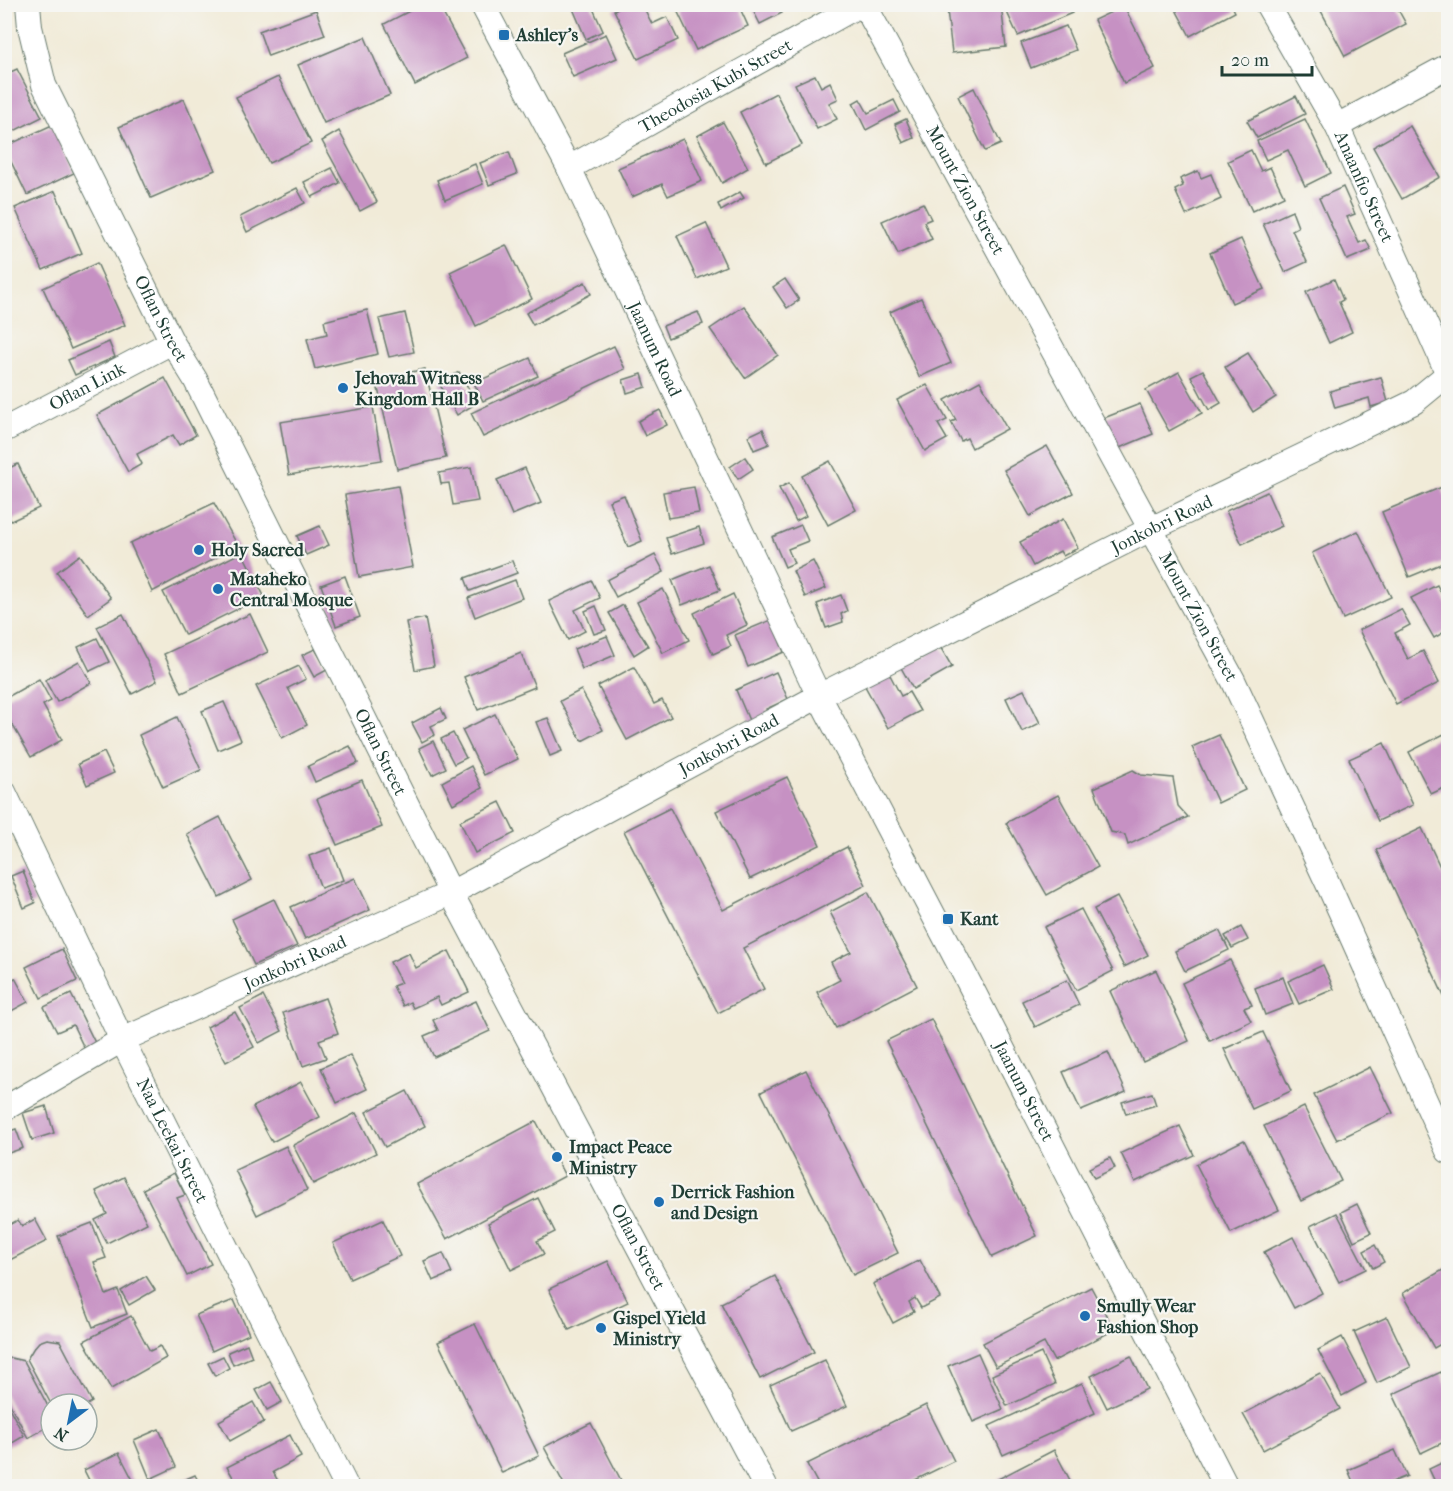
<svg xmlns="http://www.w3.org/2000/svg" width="1453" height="1491" font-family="'IM FELL French Canon',serif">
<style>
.building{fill:#c691c3}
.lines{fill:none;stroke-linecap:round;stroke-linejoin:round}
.minor-casing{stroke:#687a6d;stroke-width:26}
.minor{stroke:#fff;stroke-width:24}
.poi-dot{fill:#1f6fb2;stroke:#f6f6f2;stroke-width:2}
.labels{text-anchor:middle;stroke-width:4.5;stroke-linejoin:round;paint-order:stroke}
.poi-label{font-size:18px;font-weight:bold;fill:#1f3d34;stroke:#f6f6f2;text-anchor:start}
.street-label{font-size:18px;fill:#1f3d34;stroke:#f6f6f2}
</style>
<rect width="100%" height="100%" fill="#f6f6f2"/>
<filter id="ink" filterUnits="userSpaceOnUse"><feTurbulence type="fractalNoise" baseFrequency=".0167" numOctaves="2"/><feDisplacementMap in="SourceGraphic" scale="12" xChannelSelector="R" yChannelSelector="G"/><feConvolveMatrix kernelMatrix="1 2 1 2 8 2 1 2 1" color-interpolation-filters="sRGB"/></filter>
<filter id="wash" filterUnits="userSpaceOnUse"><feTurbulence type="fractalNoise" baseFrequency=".008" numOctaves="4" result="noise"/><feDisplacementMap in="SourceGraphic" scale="24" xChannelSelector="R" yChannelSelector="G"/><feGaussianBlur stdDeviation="1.35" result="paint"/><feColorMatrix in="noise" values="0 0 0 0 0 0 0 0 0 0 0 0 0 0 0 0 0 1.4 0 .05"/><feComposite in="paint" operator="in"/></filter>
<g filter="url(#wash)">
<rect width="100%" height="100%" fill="#f1ebd8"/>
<g id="blocks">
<g class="building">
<path d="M423 4H438L467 58 415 85 384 24Z"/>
<path d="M571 4H591L603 31 586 39Z"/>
<path d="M625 4H642L652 24 667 17 678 40 638 59 614 10Z"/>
<path d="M674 4H738L748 26 696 50Z"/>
<path d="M750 4H777L782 13 760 24Z"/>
<path d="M1001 4 1006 47 952 53 947 10Z"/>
<path d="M1019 4H1068L1072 13 1018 36 1006 10Z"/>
<path d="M1173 4H1231L1235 12 1190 36Z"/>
<path d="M1328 4H1395L1406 24 1345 56 1320 9Z"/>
<path d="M1124 6 1155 68 1124 83 1094 20Z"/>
<path d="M316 10 325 35 268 56 259 31Z"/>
<path d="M1066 26 1076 50 1031 68 1021 43Z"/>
<path d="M606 34 617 58 573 77 562 53Z"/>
<path d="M365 37 390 95 324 123 298 65Z"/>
<path d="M17 69 42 117 4 136V119L8 117 4 109V75Z"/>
<path d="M815 75 821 87 830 82 838 99 829 103 837 119 817 129 795 84Z"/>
<path d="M278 77 311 143 269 163 236 97Z"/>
<path d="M974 88 1001 144 985 151 958 96Z"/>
<path d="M776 93 802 145 766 163 740 112Z"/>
<path d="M1296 96 1305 114 1257 138 1247 121Z"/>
<path d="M184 99 215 170 151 198 119 127Z"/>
<path d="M860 99 868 113 894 100 900 112 866 130 853 103Z"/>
<path d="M906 119 914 138 903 143 895 124Z"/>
<path d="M1305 119 1331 173 1305 186 1288 150 1266 160 1257 141Z"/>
<path d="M723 122 748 168 722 183 697 136Z"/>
<path d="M52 125 74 173 27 195 4 147Z"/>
<path d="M1410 126 1440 177 1402 199 1373 147Z"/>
<path d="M339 131 377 202 360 211 322 141Z"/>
<path d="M683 139 702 181 668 196 662 184 632 197 618 168Z"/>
<path d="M1251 150 1261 171 1270 167 1284 196 1252 211 1228 161Z"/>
<path d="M509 152 517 174 489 185 480 163Z"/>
<path d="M475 164 483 184 445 200 437 180Z"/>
<path d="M332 168 340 183 312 197 304 182Z"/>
<path d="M1198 171 1201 178 1211 174 1221 199 1186 215 1175 190 1183 186 1180 179Z"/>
<path d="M1343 187 1355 214 1347 217 1359 243 1366 240 1371 250 1347 260 1319 198Z"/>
<path d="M297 188 305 203 247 232 240 217Z"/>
<path d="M55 191 82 253 43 270 15 208Z"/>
<path d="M740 192 744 198 721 211 718 204Z"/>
<path d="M923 203 931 219 924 222 932 239 898 254 882 221Z"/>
<path d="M1292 211 1298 227 1292 230 1307 262 1285 272 1263 224Z"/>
<path d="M706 223 726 266 697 279 677 236Z"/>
<path d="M1241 239 1264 289 1232 303 1210 253Z"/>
<path d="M506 245 532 299 476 326 450 272Z"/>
<path d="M97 263 125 325 71 349 43 288Z"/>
<path d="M785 279 799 300 787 308 773 287Z"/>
<path d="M1334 279 1343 300 1339 302 1352 332 1329 343 1306 292Z"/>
<path d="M585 282 591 294 533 325 526 313Z"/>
<path d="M921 298 951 363 919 377 890 312Z"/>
<path d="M744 306 778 355 745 378 710 329Z"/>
<path d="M367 310 378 354 315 369 307 339 327 334 324 321Z"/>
<path d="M698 312 703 324 668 338 663 326Z"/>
<path d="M405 313 414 352 389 357 379 319Z"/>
<path d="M109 342 115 357 75 375 68 360Z"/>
<path d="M614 346 625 369 483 437 471 413Z"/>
<path d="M1248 353 1276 397 1253 412 1225 367Z"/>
<path d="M530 358 538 376 483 401 474 383Z"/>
<path d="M425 369 446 458 397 469 376 380Z"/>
<path d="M1203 370 1221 403 1209 410 1191 376Z"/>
<path d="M459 372 477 403 457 415 439 383Z"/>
<path d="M1179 372 1202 413 1169 431 1146 390Z"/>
<path d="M642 374 646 387 627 393 623 380Z"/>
<path d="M1381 377 1388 402 1371 407 1369 398 1335 408 1330 391Z"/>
<path d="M165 378 196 435 179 445 173 435 137 454 142 464 128 472 97 415Z"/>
<path d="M980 381 1007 429 972 448 967 438 961 441 951 422 956 420 945 400Z"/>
<path d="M927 385 947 420 938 424 947 439 925 451 897 400Z"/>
<path d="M1140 404 1153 434 1117 449 1104 418Z"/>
<path d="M373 407 382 460 289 475 280 422Z"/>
<path d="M660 410 667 425 645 436 638 421Z"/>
<path d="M763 429 769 444 754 450 748 436Z"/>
<path d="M1047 446 1073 493 1030 516 1004 470Z"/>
<path d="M745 457 753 469 738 479 730 467Z"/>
<path d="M830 461 856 510 828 525 802 476Z"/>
<path d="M18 464 39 508 11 521 4 508V470Z"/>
<path d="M471 467 478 501 453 505 449 483 441 484 439 473Z"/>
<path d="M525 468 541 503 512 515 497 480Z"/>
<path d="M789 483 806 516 796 521 779 488Z"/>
<path d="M398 486 413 567 359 577 345 495Z"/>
<path d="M694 487 699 513 668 518 663 492Z"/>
<path d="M1442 487 1448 502V561L1409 577 1382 512Z"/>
<path d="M1267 492 1282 526 1242 544 1226 511Z"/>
<path d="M624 495 642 541 628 547 609 501Z"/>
<path d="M214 503 238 546 152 592 130 543Z"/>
<path d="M1063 519 1078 548 1063 556 1060 551 1033 566 1020 542Z"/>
<path d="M801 525 808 541 788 549 794 563 785 567 772 537Z"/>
<path d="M320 526 329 545 306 555 297 536Z"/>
<path d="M699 527 704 543 672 554 666 538Z"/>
<path d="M1358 531 1391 597 1343 619 1312 553Z"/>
<path d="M242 552 264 596 185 635 163 592Z"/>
<path d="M80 555 111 598 88 615 57 572Z"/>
<path d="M655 555 664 572 616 597 607 580Z"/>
<path d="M512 561 517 573 470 591 465 578Z"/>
<path d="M813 561 826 588 805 597 793 571Z"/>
<path d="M709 565 720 590 682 605 672 580Z"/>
<path d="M345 576 360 617 336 626 321 585Z"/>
<path d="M515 580 522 598 475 617 468 598Z"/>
<path d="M592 581 600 598 575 610 585 631 568 640 549 601Z"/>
<path d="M1437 585 1448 606V630L1434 638 1411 598Z"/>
<path d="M663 589 689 640 663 653 637 602Z"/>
<path d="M733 594 747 625 726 635 731 646 713 654 694 613Z"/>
<path d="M841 595 847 611 841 614 843 622 826 628 817 604Z"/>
<path d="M623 605 648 646 634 655 609 613Z"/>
<path d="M596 606 606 630 594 634 585 611Z"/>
<path d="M1401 609 1410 625 1395 633 1408 659 1423 651 1439 683 1396 704 1359 630Z"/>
<path d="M123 614 157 681 132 694 97 627Z"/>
<path d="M250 614 268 652 182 693 164 654Z"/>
<path d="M425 618 434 666 415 670 406 622Z"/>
<path d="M771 620 784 652 748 667 735 635Z"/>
<path d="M607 636 615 655 582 669 574 649Z"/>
<path d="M97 638 109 662 90 671 78 647Z"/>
<path d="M938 643 952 667 913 689 899 664 911 657 914 662 927 655Z"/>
<path d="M315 649 327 670 314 677 302 655Z"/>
<path d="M521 653 535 687 478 710 464 677Z"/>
<path d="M79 661 91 683 57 702 45 680Z"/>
<path d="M299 666 306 679 288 688 307 725 282 738 256 686Z"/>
<path d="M634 667 654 704 662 700 671 717 627 740 598 686Z"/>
<path d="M776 672 788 699 766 709 770 717 751 725 736 690Z"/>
<path d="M889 673 901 696 909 692 920 711 888 728 865 686Z"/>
<path d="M39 679 51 701 43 705 62 740 31 757 4 710V699Z"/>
<path d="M581 690 603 730 582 741 560 701Z"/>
<path d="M1024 690 1040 723 1022 732 1006 698Z"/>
<path d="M224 702 241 740 218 750 202 711Z"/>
<path d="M441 708 446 719 431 726 435 735 422 742 412 723Z"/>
<path d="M495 714 518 759 484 775 462 730Z"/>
<path d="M177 717 201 770 163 787 139 735Z"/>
<path d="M548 718 562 751 550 756 536 722Z"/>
<path d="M453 733 466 758 454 764 441 739Z"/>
<path d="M1444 734 1448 742V786L1431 794 1409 752Z"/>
<path d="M1219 735 1245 790 1218 803 1192 747Z"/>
<path d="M433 741 446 768 432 775 419 748Z"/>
<path d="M1384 743 1413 805 1378 821 1349 759Z"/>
<path d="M350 746 358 763 315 782 308 766Z"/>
<path d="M104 752 114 773 87 785 78 764Z"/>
<path d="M471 766 482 788 453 804 442 782Z"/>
<path d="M1133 770 1141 775 1173 778 1178 806 1188 817 1128 845 1125 835 1111 832 1094 788Z"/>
<path d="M787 777 820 845 750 879 716 811Z"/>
<path d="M362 780 382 827 337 845 317 799Z"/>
<path d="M1058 795 1098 867 1047 895 1006 823Z"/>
<path d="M500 802 515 833 475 853 460 821Z"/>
<path d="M670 808 723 910 847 847 866 885 743 948 764 989 718 1013 624 831Z"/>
<path d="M220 817 252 880 219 897 187 834Z"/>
<path d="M1422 828 1448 884V1005L1376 850Z"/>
<path d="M331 848 343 880 321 888 309 856Z"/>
<path d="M23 871 35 903 24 908 11 876Z"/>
<path d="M355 878 370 910 305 939 291 907Z"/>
<path d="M868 892 917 986 836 1028 817 992 840 980 831 962 851 952 830 912Z"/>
<path d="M1117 897 1148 955 1124 967 1094 909Z"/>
<path d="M274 899 297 946 254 965 232 919Z"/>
<path d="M1081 909 1113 971 1076 990 1044 927Z"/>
<path d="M1241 927 1248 940 1232 948 1225 936Z"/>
<path d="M1219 930 1229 950 1185 971 1175 951Z"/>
<path d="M62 949 77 981 41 998 26 967Z"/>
<path d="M449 951 469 992 441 1005 437 997 413 1008 410 1002 403 1006 393 986 401 983 390 962 409 953 416 968Z"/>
<path d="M1230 960 1252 1005 1244 1008 1251 1021 1210 1041 1182 983Z"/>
<path d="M1323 965 1334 989 1299 1004 1288 981Z"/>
<path d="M1156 970 1189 1041 1143 1062 1110 991Z"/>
<path d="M1283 977 1293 1004 1265 1015 1255 988Z"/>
<path d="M15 978 28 1002 4 1015V984Z"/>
<path d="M1067 980 1079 1005 1035 1027 1022 1001Z"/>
<path d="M71 994 98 1049 87 1054 73 1025 57 1032 44 1007Z"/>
<path d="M263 996 282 1031 259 1043 240 1008Z"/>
<path d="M325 998 338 1033 319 1040 326 1058 303 1066 283 1013Z"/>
<path d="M476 1001 490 1031 434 1057 424 1036 438 1030 433 1020Z"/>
<path d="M235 1012 254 1047 226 1062 207 1027Z"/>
<path d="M931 1019 1037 1236 992 1257 886 1041Z"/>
<path d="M1263 1032 1291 1091 1252 1109 1224 1049Z"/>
<path d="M1108 1052 1126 1092 1081 1111 1063 1072Z"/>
<path d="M350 1055 367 1089 337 1103 321 1068Z"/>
<path d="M1370 1067 1393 1113 1337 1140 1314 1095Z"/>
<path d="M806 1070 898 1253 853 1275 761 1092Z"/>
<path d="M301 1082 320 1117 272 1142 253 1107Z"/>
<path d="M407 1091 425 1126 385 1147 366 1112Z"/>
<path d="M1152 1093 1156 1105 1126 1114 1122 1102Z"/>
<path d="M46 1106 54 1133 32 1140 23 1113Z"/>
<path d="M1304 1107 1341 1181 1301 1201 1264 1126Z"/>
<path d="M356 1113 376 1153 313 1184 293 1145Z"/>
<path d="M536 1121 565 1176 447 1239 417 1184Z"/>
<path d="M1180 1126 1194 1155 1135 1182 1121 1153Z"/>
<path d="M16 1129 23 1148 6 1154 4 1133Z"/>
<path d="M1244 1140 1279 1210 1231 1233 1196 1164Z"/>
<path d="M286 1146 307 1190 257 1215 235 1170Z"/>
<path d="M1110 1158 1115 1168 1094 1178 1089 1168Z"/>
<path d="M174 1173 185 1195 177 1198 211 1264 187 1276 143 1189Z"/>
<path d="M124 1177 147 1223 107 1243 95 1220 107 1214 96 1191Z"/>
<path d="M538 1198 555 1232 537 1241 544 1254 511 1270 488 1223Z"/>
<path d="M1357 1204 1371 1233 1354 1241 1341 1212Z"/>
<path d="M1337 1213 1366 1269 1339 1282 1310 1226Z"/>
<path d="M35 1219 47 1241 4 1263V1222L7 1226 18 1220 22 1226Z"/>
<path d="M383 1220 400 1256 350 1279 333 1243Z"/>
<path d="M92 1223 106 1258 94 1262 106 1295 118 1290 127 1314 93 1327 58 1236Z"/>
<path d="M1293 1237 1322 1293 1294 1308 1264 1252Z"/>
<path d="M1375 1245 1384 1262 1373 1268 1364 1251Z"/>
<path d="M443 1253 452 1273 433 1281 424 1261Z"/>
<path d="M920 1260 940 1298 921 1308 915 1298 909 1302 914 1312 893 1323 873 1284Z"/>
<path d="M608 1261 628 1302 569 1330 549 1289Z"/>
<path d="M1448 1267V1340L1434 1348 1403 1293Z"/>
<path d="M146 1276 155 1290 129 1305 121 1291Z"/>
<path d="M775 1276 814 1352 760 1379 721 1303Z"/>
<path d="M1091 1287 1114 1330 1054 1361 1044 1343 996 1367 983 1343Z"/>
<path d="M234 1300 249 1334 212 1351 196 1315Z"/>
<path d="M131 1316 150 1351 160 1346 166 1358 111 1389 84 1341Z"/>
<path d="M1387 1317 1411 1367 1377 1383 1354 1332Z"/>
<path d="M475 1324 539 1456 502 1473 438 1342Z"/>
<path d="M1342 1337 1366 1383 1342 1396 1318 1350Z"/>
<path d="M47 1339 60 1341 92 1402 87 1405 51 1404 27 1359 33 1349 39 1342Z"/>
<path d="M247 1344 252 1357 233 1365 228 1352Z"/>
<path d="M978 1353 1003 1409 973 1422 948 1366Z"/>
<path d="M1041 1353 1055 1384 1007 1406 992 1375Z"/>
<path d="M223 1356 229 1368 215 1376 208 1363Z"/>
<path d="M1131 1356 1147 1389 1107 1408 1091 1376Z"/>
<path d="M11 1358 24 1361 51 1412V1425L28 1438 4 1393V1361Z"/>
<path d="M825 1360 847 1406 791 1431 770 1385Z"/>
<path d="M1441 1372 1448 1388V1440L1421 1453 1393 1394Z"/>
<path d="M1320 1373 1340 1409 1263 1450 1243 1414Z"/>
<path d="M271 1382 282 1402 267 1410 256 1390Z"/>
<path d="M1082 1383 1095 1413 1003 1455 989 1426Z"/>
<path d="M4 1398 24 1436 4 1448Z"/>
<path d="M253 1402 264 1422 230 1441 219 1421Z"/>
<path d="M926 1405 954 1461 903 1486H819L807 1464Z"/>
<path d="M591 1423 624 1486H565L544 1447Z"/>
<path d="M159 1429 176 1467 150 1479 134 1440Z"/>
<path d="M290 1435 301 1457 273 1472 278 1481 266 1486H238L227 1467Z"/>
<path d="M1054 1450 1072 1484 1068 1486H1002L998 1479Z"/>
<path d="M1395 1450 1407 1476 1382 1486H1355L1348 1470Z"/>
<path d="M119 1453 136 1486H92L84 1470Z"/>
<path d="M1448 1460V1486H1437L1429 1469Z"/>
<path d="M195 1475 201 1486H170Z"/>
</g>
</g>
</g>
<g filter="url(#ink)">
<use href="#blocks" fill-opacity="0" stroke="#687a6d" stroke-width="1.5"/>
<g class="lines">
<defs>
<g id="minor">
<path id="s1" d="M28 4 30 27 44 85 172 342 195 379 451 893 765 1486"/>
<path id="s2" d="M482 4 569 168 819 696 969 983 1226 1486"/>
<path id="s3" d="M864 4 1233 680 1328 884 1448 1151"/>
<path id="s4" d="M1267 4 1337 126 1448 374"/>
<path d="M1337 126 1448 66"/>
<path id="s5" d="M569 168 861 4"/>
<path id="s6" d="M4 430 172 342"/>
<path id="s7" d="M4 792 122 1040 346 1486"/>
<path id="s8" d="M4 1109 122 1040 451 893 819 696 1149 530 1414 402 1448 374"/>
</g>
</defs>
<use href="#minor" class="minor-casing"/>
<use href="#minor" class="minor"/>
</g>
</g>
<g class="poi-dot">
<rect x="498" y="29" width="12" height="12" rx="3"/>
<circle cx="343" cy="388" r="6"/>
<circle cx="199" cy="550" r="6"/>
<circle cx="218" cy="589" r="6"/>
<rect x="942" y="913" width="12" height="12" rx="3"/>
<circle cx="557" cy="1157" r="6"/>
<circle cx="659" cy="1202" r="6"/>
<circle cx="1085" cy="1316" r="6"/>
<circle cx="601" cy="1328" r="6"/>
</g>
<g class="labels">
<g class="poi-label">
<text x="516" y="41">Ashley's</text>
<text x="355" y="384">Jehovah Witness<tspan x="355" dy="21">Kingdom Hall B</tspan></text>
<text x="211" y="556">Holy Sacred</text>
<text x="230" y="585">Mataheko<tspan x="230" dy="21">Central Mosque</tspan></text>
<text x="960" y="925">Kant</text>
<text x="569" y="1153">Impact Peace<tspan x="569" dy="21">Ministry</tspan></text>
<text x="671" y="1198">Derrick Fashion<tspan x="671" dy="21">and Design</tspan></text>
<text x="1097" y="1312">Smully Wear<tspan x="1097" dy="21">Fashion Shop</tspan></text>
<text x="613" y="1324">Gispel Yield<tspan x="613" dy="21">Ministry</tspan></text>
</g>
<g class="street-label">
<text dy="6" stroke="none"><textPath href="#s5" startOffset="168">Theodosia Kubi Street</textPath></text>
<text dy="6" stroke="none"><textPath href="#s4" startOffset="207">Anaanfio Street</textPath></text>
<text dy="6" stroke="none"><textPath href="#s3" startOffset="212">Mount Zion Street</textPath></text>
<text dy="6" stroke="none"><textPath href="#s1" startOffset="344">Oflan Street</textPath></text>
<text dy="6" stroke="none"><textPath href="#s2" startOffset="386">Jaanum Road</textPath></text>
<text dy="6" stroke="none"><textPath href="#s6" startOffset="94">Oflan Link</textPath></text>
<text dy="6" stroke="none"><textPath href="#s8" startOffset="1298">Jonkobri Road</textPath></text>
<text dy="6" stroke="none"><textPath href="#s3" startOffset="698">Mount Zion Street</textPath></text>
<text dy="6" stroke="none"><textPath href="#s8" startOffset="812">Jonkobri Road</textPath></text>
<text dy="6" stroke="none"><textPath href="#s1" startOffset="830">Oflan Street</textPath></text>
<text dy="6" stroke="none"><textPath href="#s8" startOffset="326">Jonkobri Road</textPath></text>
<text dy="6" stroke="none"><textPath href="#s2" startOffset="1215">Jaanum Street</textPath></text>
<text dy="6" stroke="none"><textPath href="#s7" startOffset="387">Naa Leekai Street</textPath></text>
<text dy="6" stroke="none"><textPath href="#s1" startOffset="1388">Oflan Street</textPath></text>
</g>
</g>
<rect width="1453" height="1491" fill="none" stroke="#f6f6f2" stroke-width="24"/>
<g transform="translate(69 1422) rotate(212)"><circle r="28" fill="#f6f6f2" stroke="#a0aca6" stroke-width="1.5"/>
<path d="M0-4.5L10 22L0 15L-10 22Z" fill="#1f6fb2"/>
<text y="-9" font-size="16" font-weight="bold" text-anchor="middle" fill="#1f3d34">N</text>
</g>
<path d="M1222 66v9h90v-9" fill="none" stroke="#1f3d34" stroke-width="3"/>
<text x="1231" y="66" font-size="18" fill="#1f3d34" stroke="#f6f6f2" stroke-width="4.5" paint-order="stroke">20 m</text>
</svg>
